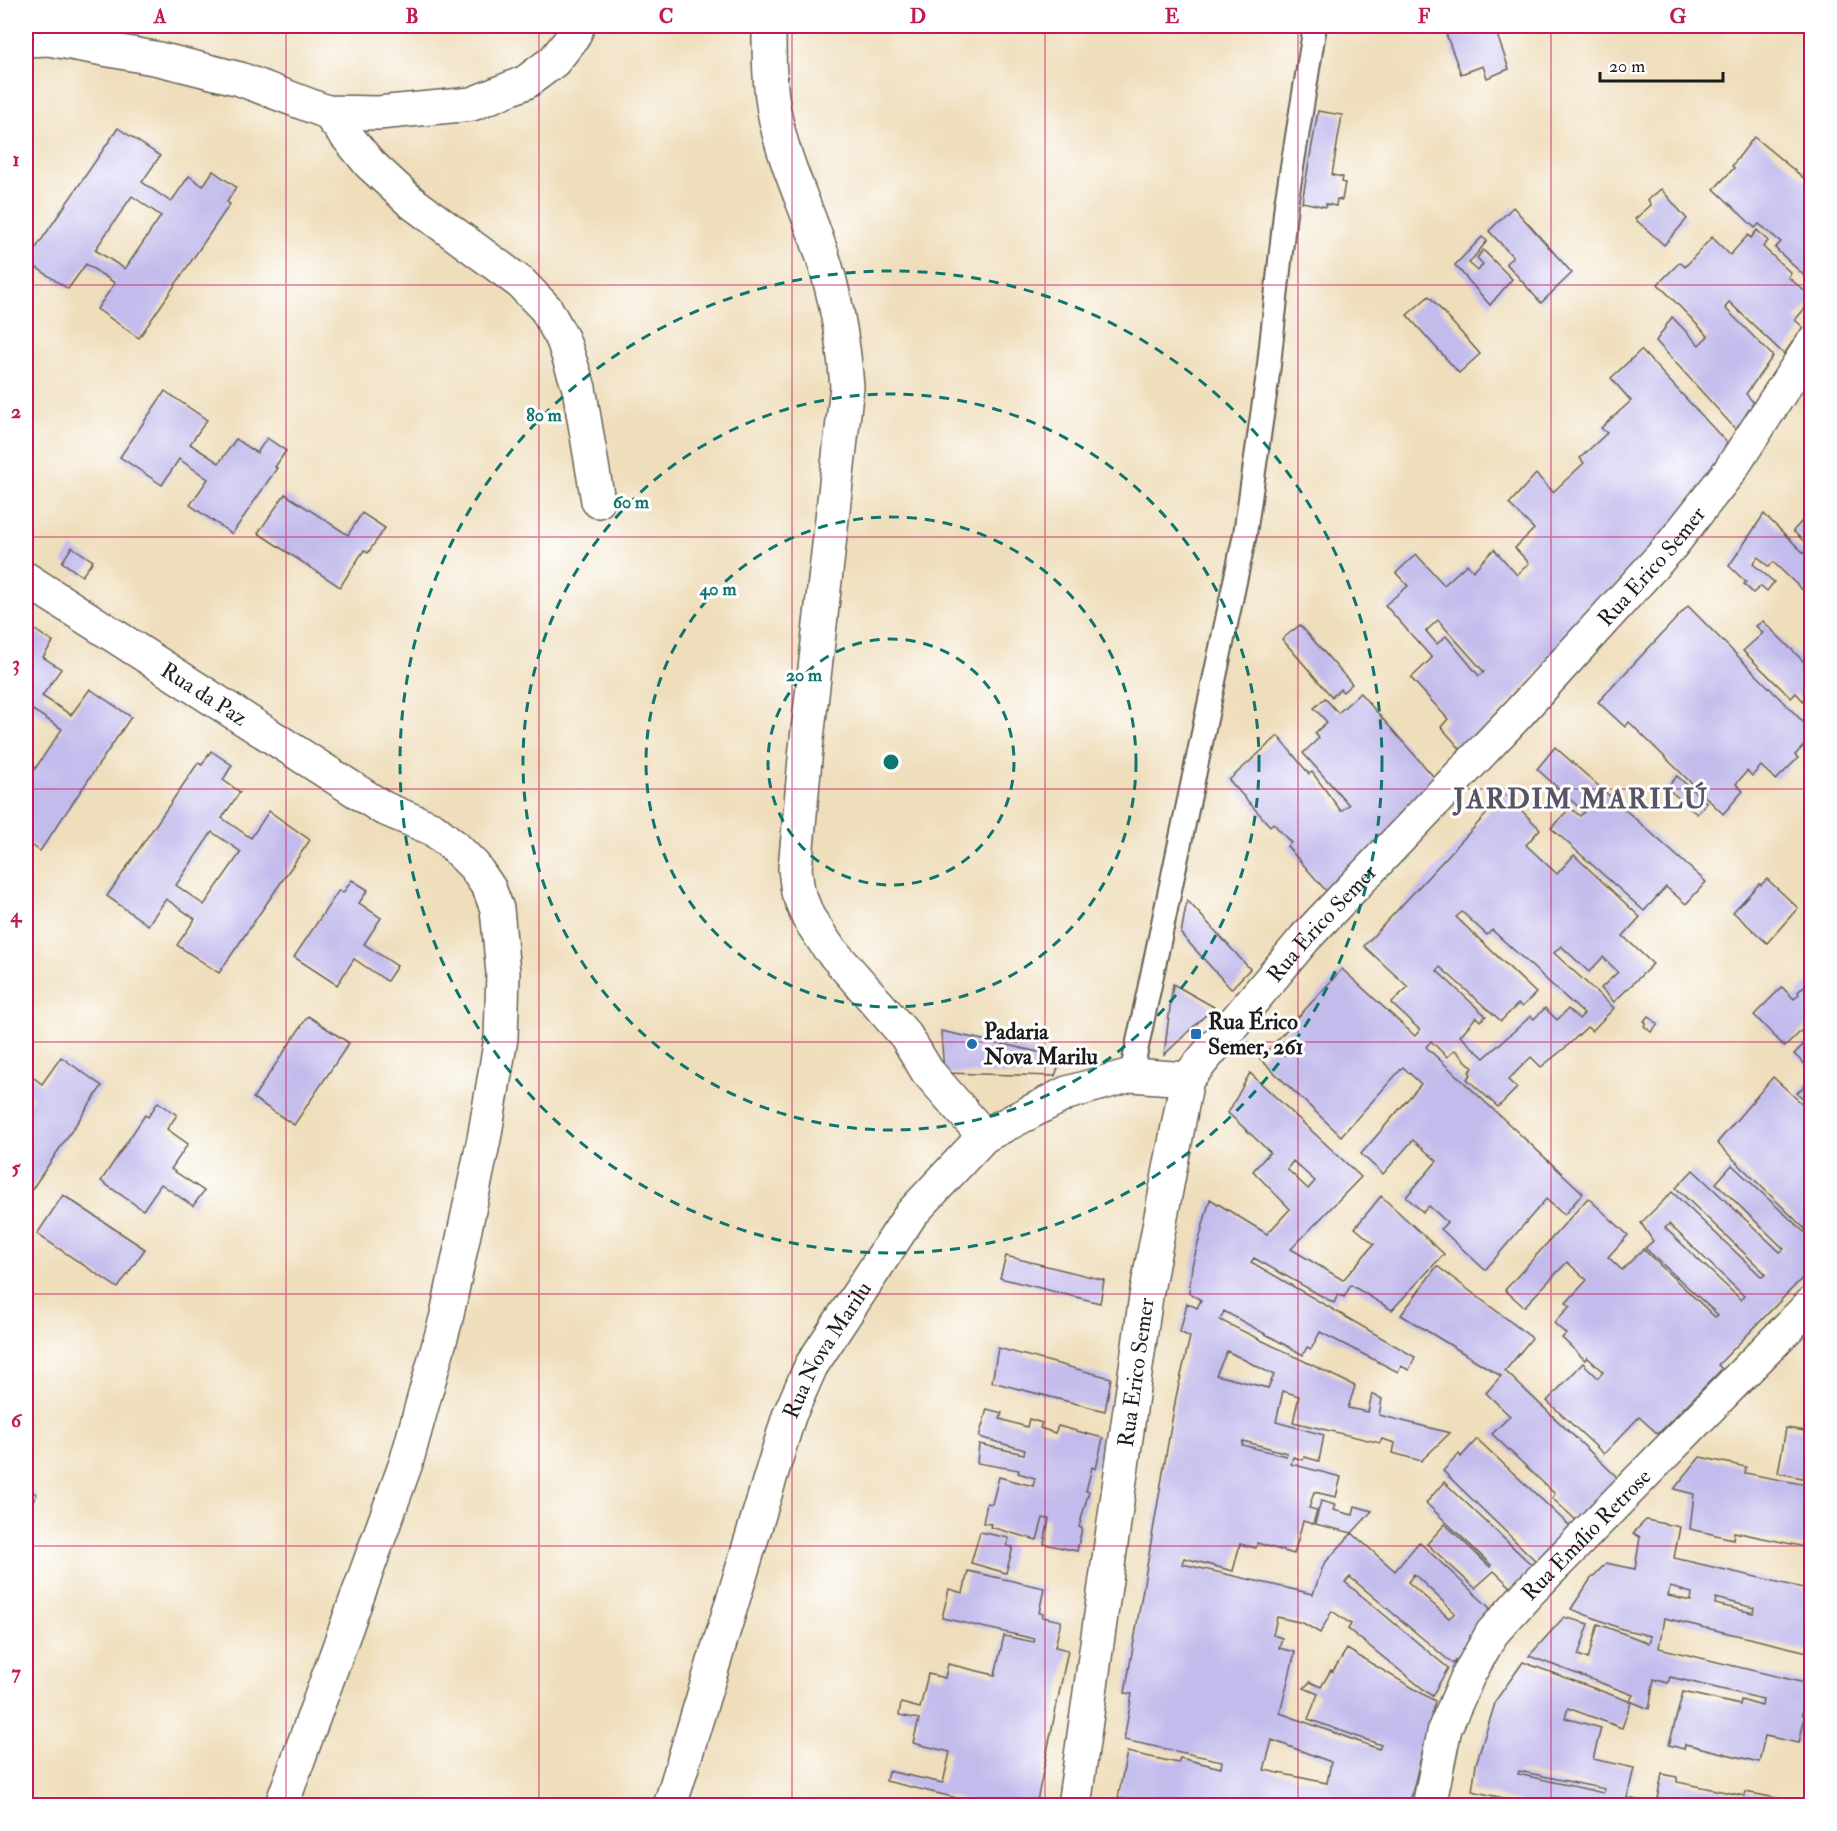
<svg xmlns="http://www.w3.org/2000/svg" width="1837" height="1831" font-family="'IM FELL Double Pica',serif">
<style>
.building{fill:#c2bbec;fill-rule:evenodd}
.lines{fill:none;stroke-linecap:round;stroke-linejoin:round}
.lane-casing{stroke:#666054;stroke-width:26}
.street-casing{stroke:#666054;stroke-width:36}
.lane{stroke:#fff;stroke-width:22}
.street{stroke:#fff;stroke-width:33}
.grid{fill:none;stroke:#c2185b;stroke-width:1.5;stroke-opacity:0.55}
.ring{fill:none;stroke:#0f766e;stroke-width:3;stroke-dasharray:10 8}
.poi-dot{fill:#1f6fb2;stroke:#fff;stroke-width:2}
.labels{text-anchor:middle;stroke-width:6;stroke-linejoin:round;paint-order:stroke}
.street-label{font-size:22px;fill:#1c1c1c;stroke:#fff}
.poi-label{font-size:22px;font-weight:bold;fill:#1c1c1c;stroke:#fff;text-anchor:start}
.district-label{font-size:28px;font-weight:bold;letter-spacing:1.5px;fill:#565465;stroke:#fff}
.centre{fill:#0f766e;stroke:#fff;stroke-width:3}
.ring-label{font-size:18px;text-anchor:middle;font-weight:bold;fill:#0f766e;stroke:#fff;stroke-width:6;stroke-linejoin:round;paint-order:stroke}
.neatline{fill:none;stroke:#c2185b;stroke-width:2}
.grid-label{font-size:20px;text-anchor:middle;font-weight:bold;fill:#c2185b}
</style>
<rect width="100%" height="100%" fill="#fff"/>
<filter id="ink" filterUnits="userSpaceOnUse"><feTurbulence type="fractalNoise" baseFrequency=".0167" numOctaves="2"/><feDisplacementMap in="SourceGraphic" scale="12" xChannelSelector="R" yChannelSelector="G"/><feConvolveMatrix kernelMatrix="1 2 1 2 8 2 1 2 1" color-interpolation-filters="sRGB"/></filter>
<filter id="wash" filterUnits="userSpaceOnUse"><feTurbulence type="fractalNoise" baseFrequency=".008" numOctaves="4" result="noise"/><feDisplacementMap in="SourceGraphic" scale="24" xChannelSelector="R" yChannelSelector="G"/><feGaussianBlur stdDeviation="1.35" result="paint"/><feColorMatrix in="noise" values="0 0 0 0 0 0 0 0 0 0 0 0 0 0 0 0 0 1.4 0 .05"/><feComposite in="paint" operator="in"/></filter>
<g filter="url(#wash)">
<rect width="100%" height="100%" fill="#efdebc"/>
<g id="blocks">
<g class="building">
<path d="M1443 26H1494L1509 69 1487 78 1483 66 1461 74Z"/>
<path d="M1318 111 1342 115 1332 175 1343 177 1342 182 1345 183 1342 200 1337 199 1336 206 1326 204V207L1302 202Z"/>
<path d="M118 128 160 156 142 182 171 202 189 176 203 186 213 171 236 187 227 202 230 204 139 338 97 309 115 283 86 264 68 289 27 261ZM132 196 161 216 125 269 95 250Z"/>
<path d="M1754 137 1812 185V283L1775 248 1781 242 1759 224 1755 228 1714 189 1734 168 1732 166Z"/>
<path d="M1661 189 1687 219 1664 245 1635 219 1651 205 1648 200Z"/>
<path d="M1513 207 1572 273 1541 303 1506 263 1513 257 1489 231Z"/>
<path d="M1757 230 1768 241 1763 247 1791 273 1788 277 1812 297V300L1795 320 1803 327 1784 354 1729 302 1725 308 1773 356 1746 394 1755 404 1739 433 1656 341 1672 317 1699 345 1708 336 1658 284 1680 262 1685 267 1712 237 1730 255 1748 235 1751 238Z"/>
<path d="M1482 237 1487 241 1469 263 1478 271 1483 264 1477 258 1483 250 1512 279 1490 305 1455 265Z"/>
<path d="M1429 296 1480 354 1459 373 1407 315Z"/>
<path d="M1641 350 1731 447 1684 513 1463 752 1441 727 1448 719 1411 678 1432 658 1385 605 1408 586 1396 573 1416 554 1444 585 1467 564 1473 571 1494 549 1517 575 1529 563 1515 548 1534 529 1509 504 1536 474 1553 492 1584 463 1580 458 1607 433 1601 428 1631 401 1611 378ZM1438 620 1484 672 1479 676 1446 636 1437 644 1426 631Z"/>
<path d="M165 391 207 420 190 444 219 463 236 439 257 453 267 438 286 451 275 467 277 468 232 534 190 505 208 479 179 459 162 485 120 457Z"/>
<path d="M285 494 348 535 362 513 385 528 368 553 364 550 340 587 258 533Z"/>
<path d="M1812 510V549L1793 531Z"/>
<path d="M1764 514 1812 561V599L1773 562 1769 567 1758 557 1753 564 1774 582 1767 591 1761 586 1753 593 1744 584 1746 582 1729 566Z"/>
<path d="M72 547 93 561 82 576 62 562Z"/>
<path d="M1688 606 1812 731V737L1795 755 1798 758 1776 780 1761 766 1752 776 1747 771 1736 784 1743 791 1723 814 1629 722 1625 727 1598 702Z"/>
<path d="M1763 621 1812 670V710L1796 693 1791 698 1743 651 1763 633 1756 626Z"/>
<path d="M1300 625 1352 684 1343 692 1340 689 1332 697 1282 639Z"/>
<path d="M32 628 53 642 43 657 61 669 42 696 71 715 90 689 131 717 40 851 26 841V782L62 729 33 710 26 720V638Z"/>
<path d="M1360 693 1440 784 1328 893 1287 846 1291 843 1273 823 1270 826 1229 780 1278 736 1309 774 1312 772 1341 811 1349 805 1303 753 1319 738 1315 733 1327 722 1314 708 1325 698 1338 713Z"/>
<path d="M1555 747 1706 882 1686 904 1666 887 1644 911 1551 828 1570 808 1580 816 1584 812 1537 769Z"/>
<path d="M211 751 232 765 223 780 240 792 222 818 251 838 269 811 310 840 219 973 177 945 195 919 166 899 148 925 107 896 198 763 202 765ZM212 832 241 852 204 905 176 885Z"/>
<path d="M1677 776 1707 803 1697 814 1667 788Z"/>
<path d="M1505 794 1540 829 1526 845 1557 874 1574 855 1640 917 1623 936 1653 964 1614 1002 1601 988 1618 972 1603 957 1589 972 1561 946 1554 953 1614 1008 1592 1031 1587 1027 1565 1048 1541 1067 1531 1057 1508 1080 1517 1088 1498 1107 1467 1079 1471 1074 1469 1072 1473 1068 1455 1050 1447 1057 1431 1041 1426 1047 1583 1193 1564 1215 1546 1199 1485 1270 1441 1229 1447 1222 1429 1206 1423 1212 1406 1197 1437 1161 1413 1140 1383 1174 1361 1154 1421 1084 1403 1067 1341 1136 1260 1059 1342 969 1415 1036 1420 1030 1391 1003 1408 987 1364 946ZM1462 912 1487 935 1492 930 1584 1014 1579 1019 1568 1009 1557 1020 1545 1008 1534 1019 1531 1016 1484 1058 1460 1036 1476 1017 1480 1021 1486 1016 1437 971 1440 967 1501 1021 1518 1004 1522 1007 1536 993 1456 917Z"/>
<path d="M1767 879 1798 908 1767 943 1733 912 1759 884 1761 885Z"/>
<path d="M352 880 368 890 359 903 381 918 364 944 397 966 387 981 354 959 337 985 294 957 339 890 343 893Z"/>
<path d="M1187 900 1250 969 1231 989 1181 934Z"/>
<path d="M1807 983 1812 987V1020L1785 1047 1754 1015 1782 987 1794 999 1799 994 1798 992Z"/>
<path d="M1173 984 1214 1007 1164 1055Z"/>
<path d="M308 1016 349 1043 294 1125 253 1098Z"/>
<path d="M1648 1016 1658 1024 1651 1032 1644 1026 1646 1022 1644 1021Z"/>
<path d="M941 1031 1062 1057 1055 1076 944 1073Z"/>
<path d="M1812 1036V1071L1794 1054Z"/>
<path d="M61 1057 102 1086 26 1198V1108L33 1097 26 1092V1072L42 1084Z"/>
<path d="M1250 1073 1361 1177 1291 1249 1343 1280 1374 1244 1355 1228 1381 1196 1444 1254 1392 1310 1351 1285 1344 1297 1338 1294 1334 1303 1254 1258 1251 1262 1415 1357 1409 1370 1401 1366 1398 1372 1320 1332 1311 1349 1307 1347 1303 1355 1224 1311 1220 1320 1355 1386 1348 1408 1368 1412 1372 1394 1382 1399 1379 1415 1450 1433 1421 1461 1393 1453 1395 1443 1382 1439 1380 1443 1293 1422 1299 1396 1283 1391 1276 1422 1324 1435 1319 1461 1304 1457 1303 1460 1293 1457 1291 1464 1341 1477 1336 1497 1314 1492 1309 1508 1317 1510 1313 1524 1303 1521 1294 1554 1257 1543 1256 1548 1240 1544 1233 1571 1184 1558 1182 1564 1313 1594 1324 1564 1352 1533 1395 1571 1419 1542 1493 1611 1470 1636 1475 1640 1453 1664 1350 1577 1345 1582 1448 1668 1432 1696 1348 1629 1351 1624 1332 1611 1320 1633 1303 1623 1277 1617 1273 1635 1282 1638 1279 1648 1295 1652 1280 1713 1379 1749 1381 1745 1308 1719 1318 1694 1304 1688 1310 1682 1321 1687 1331 1670 1333 1671 1347 1649 1435 1701 1409 1806H1303L1283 1801 1282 1806 1258 1803V1806H1150L1118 1798 1127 1752 1178 1763 1180 1758 1221 1768 1222 1761 1124 1740 1132 1694 1125 1693 1176 1397 1190 1337 1180 1332 1187 1303 1197 1308 1201 1300 1189 1293 1192 1266 1210 1199 1267 1234 1290 1209 1253 1171 1270 1152 1228 1113ZM1293 1161 1315 1181 1308 1189 1287 1169ZM1227 1351 1274 1375 1268 1388 1216 1375ZM1243 1441 1287 1453 1286 1456 1242 1445ZM1414 1574 1455 1613 1449 1618 1408 1582ZM1272 1740 1331 1762 1327 1783 1264 1770Z"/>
<path d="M1773 1077 1812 1113V1268L1718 1365 1722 1369 1658 1434 1639 1417 1604 1454 1547 1401 1583 1363 1598 1378 1603 1372 1587 1357 1585 1360 1562 1338 1566 1334 1554 1323 1570 1306 1566 1303 1587 1280 1567 1262 1524 1307 1505 1290 1588 1198 1628 1235 1608 1257 1622 1270 1643 1249 1715 1317 1718 1315 1645 1248 1653 1241 1641 1223 1672 1192 1762 1277 1766 1274 1676 1188 1693 1170 1780 1252 1784 1249 1716 1183 1732 1165 1804 1232 1806 1230 1717 1143ZM1669 1224 1744 1296 1741 1300 1665 1228Z"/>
<path d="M1812 1078V1107L1797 1093Z"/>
<path d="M158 1102 177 1115 167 1129 188 1144 171 1169 204 1191 193 1206 161 1184 143 1210 101 1181 145 1115 148 1117Z"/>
<path d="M63 1195 145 1249 118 1288 37 1234Z"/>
<path d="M1006 1256 1104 1280 1100 1303 1000 1278Z"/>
<path d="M1437 1266 1532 1338 1505 1371 1618 1478 1578 1522 1552 1498 1555 1494 1492 1434 1510 1416 1486 1393 1501 1376 1401 1315Z"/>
<path d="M998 1348 1111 1378 1105 1411 992 1382Z"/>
<path d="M987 1409 1002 1413 1000 1419 1027 1427 1029 1419 1042 1423 1040 1428 1055 1433 1058 1426 1103 1438 1096 1469 1092 1467 1086 1491H1089L1079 1527 1082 1528 1077 1551 1044 1544 1049 1519 1043 1518 1037 1540 990 1527 991 1524 983 1523 987 1503 992 1504 999 1477 1033 1486 1035 1478 1018 1473 1019 1470 977 1463 979 1444 1024 1454 1025 1450 979 1437Z"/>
<path d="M1786 1428 1812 1432V1480L1778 1473Z"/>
<path d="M1477 1439 1572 1528 1539 1564 1443 1471 1459 1454 1461 1457Z"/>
<path d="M1700 1457 1746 1467 1745 1473 1812 1486V1556L1805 1555 1806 1547 1734 1532 1733 1539 1690 1529 1694 1494 1674 1489Z"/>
<path d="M1444 1482 1535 1568 1514 1590 1494 1571 1475 1588 1427 1544 1445 1524 1490 1567 1491 1565 1426 1503Z"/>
<path d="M26 1486 37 1495 26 1512Z"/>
<path d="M1321 1501 1335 1505 1333 1510 1353 1515 1355 1506 1372 1511 1352 1533 1315 1524Z"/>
<path d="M1646 1520 1680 1527 1674 1558 1812 1590V1653L1664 1618 1659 1648 1809 1684 1802 1714 1805 1716 1799 1743 1765 1736 1759 1762 1685 1744 1684 1749 1669 1745 1683 1692 1740 1705 1741 1700 1762 1706 1763 1699 1670 1677 1668 1683 1654 1679 1649 1709 1630 1701 1633 1695 1529 1656 1564 1617 1589 1624 1578 1655 1588 1659 1598 1624 1649 1643 1651 1636 1622 1629 1571 1609 1590 1580 1606 1563 1635 1569 1640 1537 1633 1533ZM1670 1587 1692 1593 1691 1601 1668 1596ZM1716 1598 1754 1608 1753 1613 1715 1604Z"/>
<path d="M980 1532 1009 1538 1007 1546 1013 1547 1006 1573 971 1563Z"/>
<path d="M968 1571 1044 1588 1039 1613H1043L1042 1617 1061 1621 1055 1647 1068 1650 1036 1806H990L886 1781 888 1771 943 1783 950 1752 913 1743 919 1719 899 1715 901 1703 920 1708 928 1674 945 1678 948 1664 995 1675 1004 1636 1034 1642 1035 1639 942 1618 949 1589 963 1593Z"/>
<path d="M1523 1662 1631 1702 1622 1728 1568 1708 1565 1718 1601 1728 1593 1759 1634 1768 1627 1798 1656 1804 1662 1774 1677 1777V1782L1745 1796V1792L1787 1800 1786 1806H1538L1472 1791 1476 1764 1496 1700ZM1519 1771 1605 1789 1603 1793 1518 1774Z"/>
</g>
</g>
</g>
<g filter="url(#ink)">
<use href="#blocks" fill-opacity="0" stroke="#666054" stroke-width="1.5"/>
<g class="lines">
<defs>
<path id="lane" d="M1131 1075 1245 534 1268 374 1286 204 1315 26"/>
<g id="street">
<path d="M769 26C769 58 769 89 776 121 785 163 804 202 818 243 835 289 843 337 847 386L806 748 795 869 798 892 808 917 828 947 906 1036 927 1071 984 1136"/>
<path d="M26 40 49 39 159 59 240 79 327 112 378 113 472 104 526 82 554 61 573 37 578 26"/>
<path d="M327 112 370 164 410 201 521 283 546 309 563 340 579 388 598 501"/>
<path id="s1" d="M26 579 383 808 433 829 455 847 474 866 489 888 497 909 503 973 501 1038 484 1139 446 1319 406 1463 282 1804"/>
<path id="s2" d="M670 1806 789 1416 811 1366 911 1214 984 1136 1067 1093 1131 1075 1187 1079"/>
<path id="s3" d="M1074 1806 1146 1296 1187 1079 1305 938 1516 716 1670 547 1729 472 1812 344"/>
<path id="s4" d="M1429 1806 1445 1728 1468 1676 1492 1633 1528 1593 1812 1303"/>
</g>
</defs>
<use href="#lane" class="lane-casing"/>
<use href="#street" class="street-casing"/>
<use href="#lane" class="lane"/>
<use href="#street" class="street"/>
</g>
</g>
<path class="grid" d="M286 26V1806M539 26V1806M792 26V1806M1045 26V1806M1298 26V1806M1551 26V1806M26 285H1812M26 537H1812M26 789H1812M26 1042H1812M26 1294H1812M26 1546H1812"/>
<g class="ring">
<circle cx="891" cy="762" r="123"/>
<circle cx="891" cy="762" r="245"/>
<circle cx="891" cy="762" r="368"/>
<circle cx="891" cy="762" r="491"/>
</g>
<g class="poi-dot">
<rect x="1190" y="1028" width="12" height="12" rx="3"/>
<circle cx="972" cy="1044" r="6"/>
</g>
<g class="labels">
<g class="street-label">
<text dy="8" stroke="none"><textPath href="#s3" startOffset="1428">Rua Erico Semer</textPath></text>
<text dy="8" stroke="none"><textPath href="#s1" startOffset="212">Rua da Paz</textPath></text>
<text dy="8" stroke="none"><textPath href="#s3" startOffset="942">Rua Erico Semer</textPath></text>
<text dy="8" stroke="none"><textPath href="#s2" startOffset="484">Rua Nova Marilu</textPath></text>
<text dy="8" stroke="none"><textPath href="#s3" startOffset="438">Rua Erico Semer</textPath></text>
<text dy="8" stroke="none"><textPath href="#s4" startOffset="322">Rua Emílio Retrose</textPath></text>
</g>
<g class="poi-label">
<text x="1208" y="1029">Rua Érico<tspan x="1208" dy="25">Semer, 261</tspan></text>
<text x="984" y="1039">Padaria<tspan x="984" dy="25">Nova Marilu</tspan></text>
</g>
<g class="district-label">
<text x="1581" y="808">JARDIM MARILÚ</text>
</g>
</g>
<circle cx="891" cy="762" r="9" class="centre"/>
<g class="ring-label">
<text x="544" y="421">80 m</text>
<text x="631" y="508">60 m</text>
<text x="718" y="595">40 m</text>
<text x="804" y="681">20 m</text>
</g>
<rect width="1837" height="1831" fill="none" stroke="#fff" stroke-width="66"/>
<path d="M1600 72v9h123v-9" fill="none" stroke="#1c1c1c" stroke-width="3"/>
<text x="1609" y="72" font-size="18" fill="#1c1c1c" stroke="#ffffff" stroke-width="4.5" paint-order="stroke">20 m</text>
<rect x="33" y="33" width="1771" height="1765" class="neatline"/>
<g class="grid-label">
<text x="160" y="23">A</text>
<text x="412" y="23">B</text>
<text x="666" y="23">C</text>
<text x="918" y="23">D</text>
<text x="1172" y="23">E</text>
<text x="1424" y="23">F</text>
<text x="1678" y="23">G</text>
<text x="16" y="166">1</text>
<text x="16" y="418">2</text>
<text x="16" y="670">3</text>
<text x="16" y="922">4</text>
<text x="16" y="1174">5</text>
<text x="16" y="1427">6</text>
<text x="16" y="1679">7</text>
</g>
</svg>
